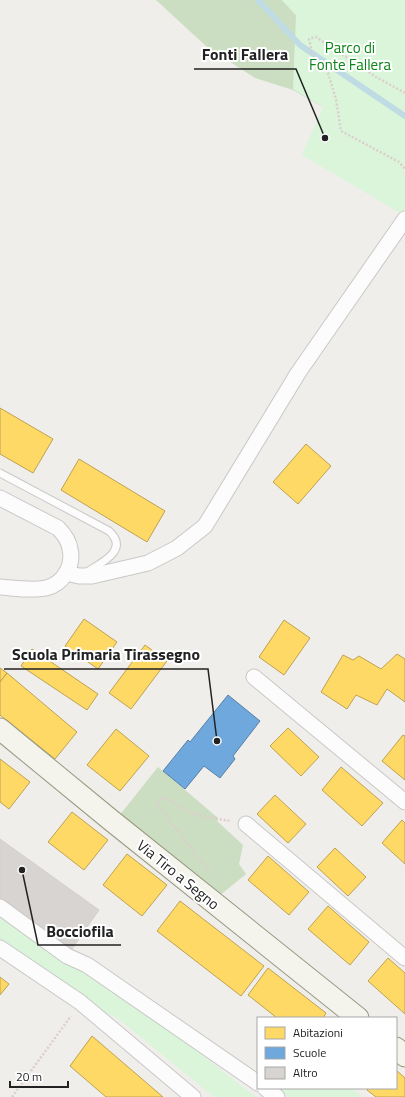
<svg xmlns="http://www.w3.org/2000/svg" width="405" height="1097" font-family="'Titillium Web',sans-serif">
<style>
.forest{fill:#cbdec1}
.park{fill:#daf5da}
.homes{fill:#ffd966;stroke:#bda252}
.schools{fill:#6fa8dc;stroke:#5880a4}
.lines{fill:none;stroke-linecap:round;stroke-linejoin:round}
.stream{stroke:#bfdbe3;stroke-width:6}
.building{fill:#d7d4d2;stroke:#d3d0cc}
.service-casing{stroke:#c9c8c7;stroke-width:9}
.minor-casing{stroke:#c9c8c7;stroke-width:17}
.secondary-casing{stroke:#999a82;stroke-width:23}
.path{stroke:#dccecd;stroke-width:2.5;stroke-dasharray:2 2;stroke-linecap:butt}
.service{stroke:#fdfcfc;stroke-width:7}
.minor{stroke:#fdfcfc;stroke-width:15}
.secondary{stroke:#f4f4ed;stroke-width:21}
.labels{text-anchor:middle;stroke-width:4;stroke-linejoin:round;paint-order:stroke}
.park-label{font-size:15px;fill:#0c8416;stroke:#fff}
.street-label{font-size:15px;fill:#222;stroke:#fff}
.leader{fill:none;stroke:#222;stroke-width:1.5}
.callout-dot{fill:#222;stroke:#fff;stroke-width:1.5}
.callout-label{font-size:16px;text-anchor:middle;font-weight:bold;fill:#222;stroke:#fff;stroke-width:4;stroke-linejoin:round;paint-order:stroke}
</style>
<rect width="100%" height="100%" fill="#f0eeeb"/>
<g class="forest">
<path d="M156 0H282L316 37 405 154 293 90 255 78 207 47Z"/>
<path d="M158 767 218 818 217 821 243 845 239 864 246 874 219 896 119 816Z"/>
</g>
<g class="park">
<path d="M282 0H405V216L302 155 323 107 293 89 296 15Z"/>
<path d="M0 907 87 965 247 1090 257 1097H214L117 1018 80 1002 0 948Z"/>
<path d="M276 1088H351L363 1097H288Z"/>
</g>
<g class="homes">
<path d="M0 408 53 439 33 473 0 454Z"/>
<path d="M306 444 331 466 298 504 273 482Z"/>
<path d="M79 459 165 511 147 542 61 490Z"/>
<path d="M84 619 117 642 98 669 65 646Z"/>
<path d="M284 620 310 638 284 675 259 657Z"/>
<path d="M145 645 167 661 131 709 109 693Z"/>
<path d="M32 649 98 694 87 710 21 666Z"/>
<path d="M397 654 405 659V702L387 689 377 705 356 695 347 709 321 692 343 655 353 660 359 656 381 669Z"/>
<path d="M0 668 7 673 0 682Z"/>
<path d="M7 673 77 732 55 759 0 715V682Z"/>
<path d="M288 728 319 757 301 776 270 746Z"/>
<path d="M116 729 149 756 120 791 87 765Z"/>
<path d="M403 735 405 736V780L382 761Z"/>
<path d="M0 759 30 782 9 809 0 802Z"/>
<path d="M341 767 383 803 362 826 322 790Z"/>
<path d="M275 795 306 824 288 843 257 814Z"/>
<path d="M72 812 108 840 84 870 48 842Z"/>
<path d="M402 820 405 823V864L382 843Z"/>
<path d="M335 848 366 877 348 896 317 867Z"/>
<path d="M127 854 167 885 142 916 103 885Z"/>
<path d="M268 856 309 892 289 915 248 880Z"/>
<path d="M180 901 264 966 241 996 157 931Z"/>
<path d="M328 906 369 942 350 965 308 929Z"/>
<path d="M388 958 405 973V1014L368 981Z"/>
<path d="M268 968 326 1013 323 1018H277L248 995Z"/>
<path d="M0 977 9 984 0 995Z"/>
<path d="M92 1036 163 1097H106L70 1066Z"/>
<path d="M396 1070 405 1078V1097H376L367 1090 369 1088H396Z"/>
</g>
<path class="schools" d="M228 695 260 721 233 756 235 759 220 778 204 766 185 789 163 771 188 740 190 742Z"/>
<g class="lines">
<path class="stream" d="M258 0 300 45 405 116"/>
</g>
<path class="building" d="M0 839 99 910 67 956 0 902Z"/>
<g class="lines">
<defs>
<path id="service" d="M0 473 109 531C130 550 101 563 87 572"/>
<g id="minor">
<path d="M0 498 58 528C64 534 69 541 70 549 74 566 63 584 46 588 32 591 15 588 0 587"/>
<path d="M66 573 79 576H92L148 563 177 548 205 526 298 373 405 219"/>
<path d="M254 677 405 802"/>
<path d="M246 824 405 958"/>
<path d="M0 907 67 956 87 965 258 1083"/>
<path d="M0 948 80 1002 193 1097"/>
<path d="M265 1088 277 1097"/>
</g>
<g id="secondary">
<path d="M0 729 112 821 358 1018"/>
<path d="M396 1048 405 1056"/>
</g>
</defs>
<use href="#service" class="service-casing"/>
<use href="#minor" class="minor-casing"/>
<use href="#secondary" class="secondary-casing"/>
<g class="path">
<path d="M405 93 376 77 316 37 309 39 312 52 328 73 336 99 341 131 399 162 405 169"/>
<path d="M209 873V870L205 866 161 810 158 805 159 800C168 795 176 805 184 809 197 817 215 818 230 821"/>
<path d="M12 1097 71 1016"/>
</g>
<use href="#service" class="service"/>
<use href="#minor" class="minor"/>
<use href="#secondary" class="secondary"/>
</g>
<g class="labels">
<g class="park-label">
<text x="350" y="53">Parco di<tspan x="350" dy="17">Fonte Fallera</tspan></text>
</g>
<g class="street-label">
<text transform="translate(178 875) rotate(39)" y="5">Via Tiro a Segno</text>
</g>
</g>
<path class="leader" d="M325 138L296 69H194M217 741L208 669H4M22 870L38 945H121"/>
<g class="callout-dot">
<circle cx="325" cy="138" r="4"/>
<circle cx="217" cy="741" r="4"/>
<circle cx="22" cy="870" r="4"/>
</g>
<g class="callout-label">
<text x="245" y="60">Fonti Fallera</text>
<text x="106" y="660">Scuola Primaria Tirassegno</text>
<text x="80" y="937">Bocciofila</text>
</g>
<rect x="257" y="1017" width="140" height="72" fill="#ffffff" stroke="#a7a7a7"/>
<rect x="265" y="1027" width="20" height="12" fill="#ffd966" stroke="#a7a7a7"/>
<text x="293" y="1037" font-size="12" fill="#222222">Abitazioni</text>
<rect x="265" y="1047" width="20" height="12" fill="#6fa8dc" stroke="#a7a7a7"/>
<text x="293" y="1057" font-size="12" fill="#222222">Scuole</text>
<rect x="265" y="1067" width="20" height="12" fill="#d7d4d2" stroke="#a7a7a7"/>
<text x="293" y="1077" font-size="12" fill="#222222">Altro</text>
<path d="M10 1081v6h58v-6" fill="none" stroke="#222222" stroke-width="2"/>
<text x="16" y="1081" font-size="12" fill="#222222" stroke="#ffffff" stroke-width="3" paint-order="stroke">20 m</text>
</svg>
